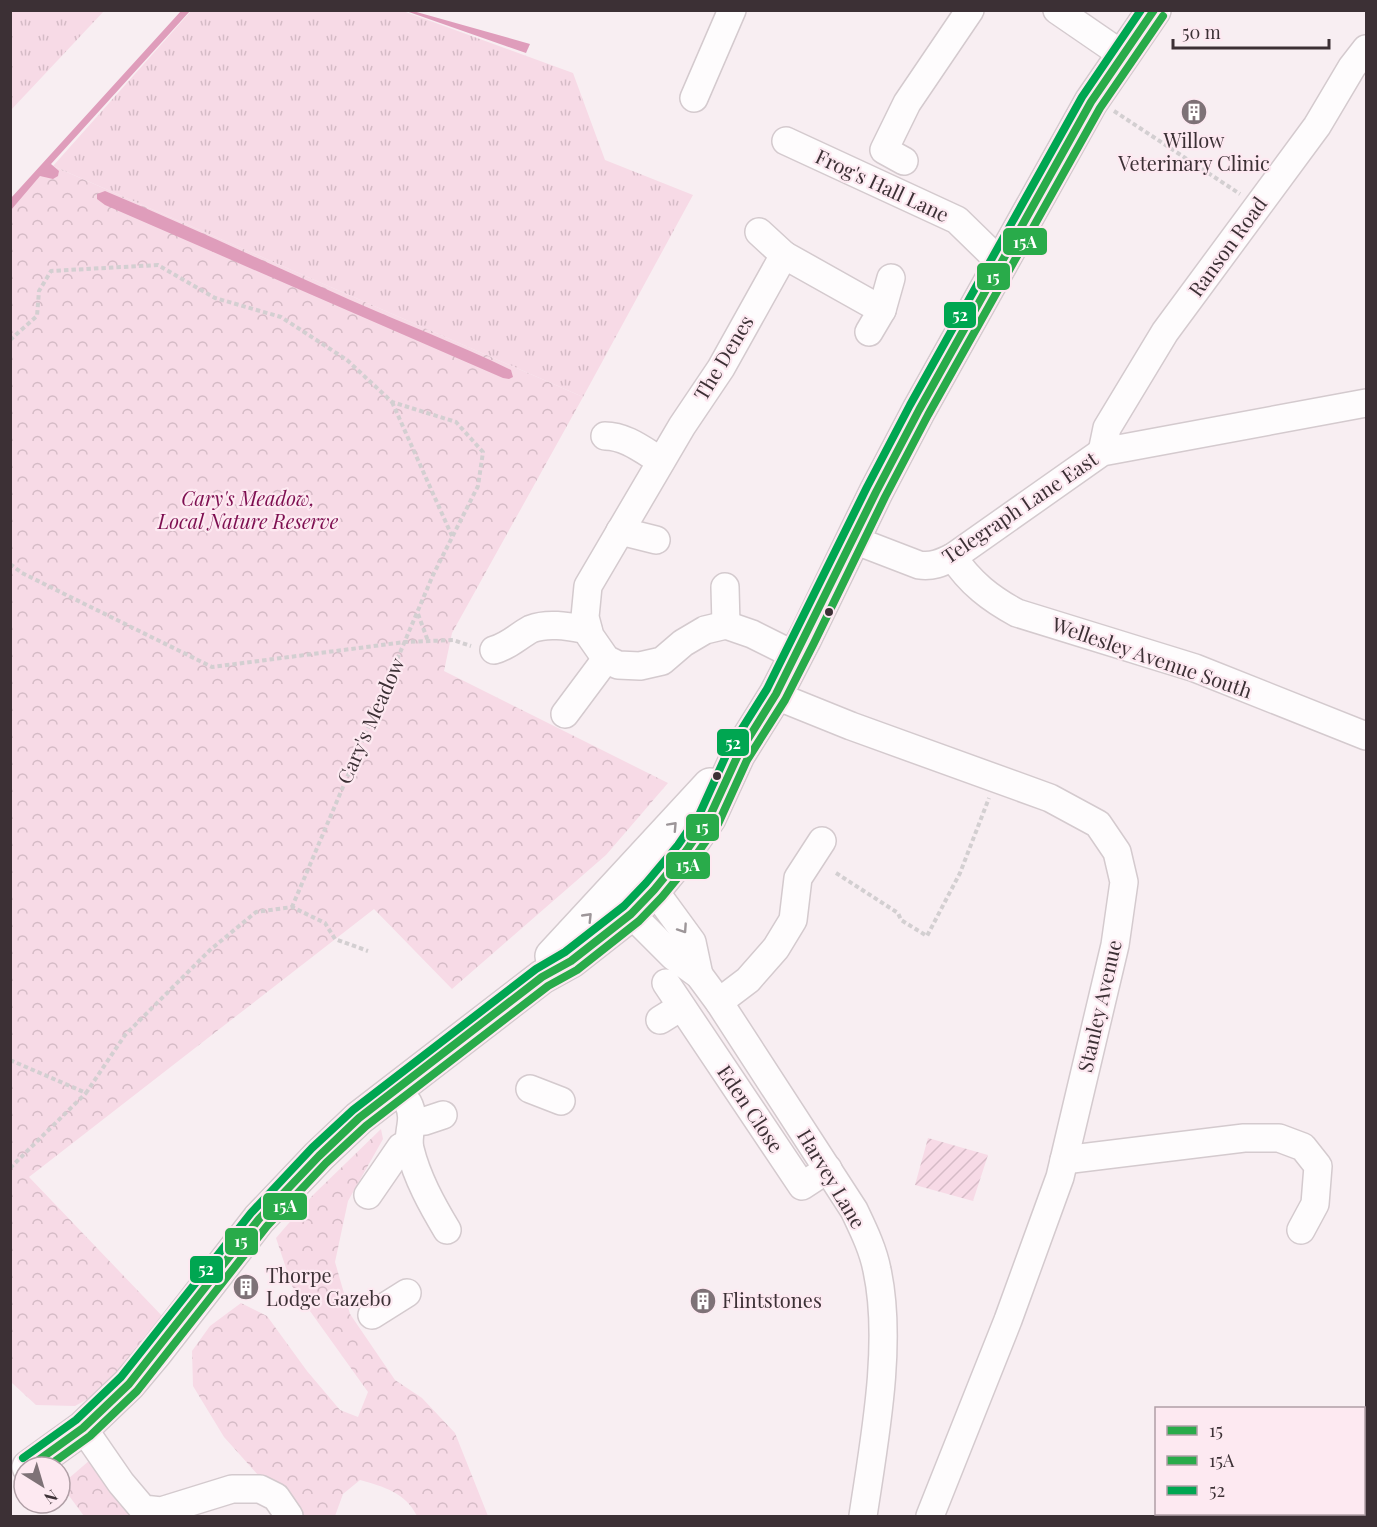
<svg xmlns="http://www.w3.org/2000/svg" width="1377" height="1527" font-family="'Playfair Display',serif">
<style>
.grass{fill:url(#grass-tufts)}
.forest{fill:url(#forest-crowns)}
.garden{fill:url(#garden-furrows)}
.water{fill:#df9dbb}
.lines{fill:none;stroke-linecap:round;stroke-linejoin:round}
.minor-casing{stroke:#d4cace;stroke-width:30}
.major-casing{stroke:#d4cace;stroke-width:36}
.path{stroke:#d3cfd1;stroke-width:4;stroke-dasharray:4.5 3;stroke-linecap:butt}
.minor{stroke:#fefcfd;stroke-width:27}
.major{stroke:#fefcfd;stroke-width:33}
.bus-1-casing{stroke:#fde9f1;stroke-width:12}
.bus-2-casing{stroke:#fde9f1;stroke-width:12}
.bus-3-casing{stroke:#fde9f1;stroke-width:12}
.bus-1{stroke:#29ab4a;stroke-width:8}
.bus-2{stroke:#29ab4a;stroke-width:8}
.bus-3{stroke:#00a651;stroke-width:8}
.oneway{stroke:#9d9699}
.bus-dot{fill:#3c3035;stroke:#fde9f1;stroke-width:2}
.labels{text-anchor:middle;stroke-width:4.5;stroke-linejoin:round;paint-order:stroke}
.poi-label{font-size:20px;fill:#3c3035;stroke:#fde9f1;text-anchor:start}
.street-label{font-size:20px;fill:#3c3035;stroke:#fde9f1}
.park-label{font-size:20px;font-style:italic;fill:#7d0e50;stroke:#fde9f1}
.line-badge{stroke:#fde9f1;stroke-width:2}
.badge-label{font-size:16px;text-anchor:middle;font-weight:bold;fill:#fff}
</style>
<defs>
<pattern id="grass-tufts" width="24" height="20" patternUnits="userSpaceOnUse" patternTransform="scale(1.5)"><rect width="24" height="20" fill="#f7dae6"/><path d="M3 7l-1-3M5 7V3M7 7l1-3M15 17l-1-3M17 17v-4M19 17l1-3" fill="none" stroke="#d5bbc6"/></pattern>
<pattern id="forest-crowns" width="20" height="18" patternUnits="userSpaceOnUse" patternTransform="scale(1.5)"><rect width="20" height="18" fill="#f7dae6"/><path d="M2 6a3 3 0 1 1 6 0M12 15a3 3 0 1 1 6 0" fill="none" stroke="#d5bbc6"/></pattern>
<pattern id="garden-furrows" width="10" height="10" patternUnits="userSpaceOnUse" patternTransform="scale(1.5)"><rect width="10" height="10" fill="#f7dae6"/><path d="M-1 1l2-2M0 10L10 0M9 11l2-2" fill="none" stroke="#d5bbc6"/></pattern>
</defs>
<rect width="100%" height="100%" fill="#f8eef2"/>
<g class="grass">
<path d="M11 10 104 11 11 110 10 11Z"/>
<path d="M191 11H403L573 73 605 160 693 195 583 397 53 166Z"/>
</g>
<g class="forest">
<path d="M46 163 583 397 452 633 444 671 668 783 606 855 452 989 374 909 29 1177 164 1318 104 1390 75 1406 36 1405 11 1382 10 204Z"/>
<path d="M381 1129 383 1139 348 1201 335 1262 350 1314 395 1380 422 1398 455 1433 488 1516H417C405 1492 384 1487 360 1480L343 1494 335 1516H291L276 1495 224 1437 193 1386 192 1351 210 1326 241 1303 267 1316 307 1371 340 1410 358 1417 368 1392 292 1286 276 1238 313 1195Z"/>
<path d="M97 1454 142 1516H84L61 1485Z"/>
<path d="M1366 1474V1516H1358L1357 1514H1364V1480Z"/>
</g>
<path class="garden" d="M928 1138 988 1155 973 1201 915 1185Z"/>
<g class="water">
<path d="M181 11H190L51 164 59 171 58 176 53 179 40 176 11 210V198Z"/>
<path d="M406 11H413L530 44 526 53Z"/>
<path d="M105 191C187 225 267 263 348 299 402 323 458 344 511 370L513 377 509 379 503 378 105 205 97 199V194Z"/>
</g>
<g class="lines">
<defs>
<g id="minor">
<path d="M1057 10 1124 56"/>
<path d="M694 98 732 10"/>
<path d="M786 141 957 220 1000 262"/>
<path d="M904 161 884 150 907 103 970 10"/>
<path d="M759 232 784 255"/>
<path d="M882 310 891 278"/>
<path d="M605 436C626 436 644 451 661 461"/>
<path d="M1102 452 1107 428 1165 332 1317 126 1352 67 1366 49"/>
<path d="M620 531 656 540"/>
<path d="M854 540 919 565C932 567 941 563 953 557L1102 452 1366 403"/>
<path d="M953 557C970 583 991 599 1017 613L1195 668 1366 736"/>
<path d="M725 587 726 625"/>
<path d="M494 650C509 646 518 636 531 629 549 622 571 627 588 630"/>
<path d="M796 656 752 634 726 625 705 630 683 643 662 661 640 666 618 665 606 659 590 636 585 617 588 586 682 426 721 368 784 255 882 310 869 332"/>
<path d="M776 694 789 701 851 726 1050 798 1098 824 1117 852 1124 882 1115 945 1060 1177 1008 1320 930 1516"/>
<path d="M565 714 606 659"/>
<path d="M654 890 692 942 699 975"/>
<path d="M631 914 673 956 699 975 719 1002 854 1210C863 1229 873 1249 877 1270 893 1344 874 1442 863 1516"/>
<path d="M666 983 802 1186 828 1169"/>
<path d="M719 1002 748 980 776 948 793 920 798 878 822 841"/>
<path d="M660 1020 681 1007"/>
<path d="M530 1089 561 1101"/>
<path d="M394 1091C398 1094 405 1099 408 1103 417 1120 406 1133 410 1149 417 1178 432 1205 447 1230"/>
<path d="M413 1122 425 1121 443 1115"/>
<path d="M1064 1160 1244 1138H1279L1303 1147 1318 1166 1315 1204 1301 1230"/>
<path d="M368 1195 401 1147H409"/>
<path d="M372 1315 407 1293"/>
<path d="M83 1428 121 1483 143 1509 161 1511 232 1489H260L276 1497 289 1516"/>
</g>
<g id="major">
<path d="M552 956 710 785"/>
<path d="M29 1467 83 1428 129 1384 155 1353 259 1219 319 1156 359 1118 542 977 571 961 631 914 654 890 686 851 709 818 738 755 776 694 805 638 876 492 919 410 1091 102 1154 10"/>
</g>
</defs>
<use href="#minor" class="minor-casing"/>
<use href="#major" class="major-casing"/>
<g class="path">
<path d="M1114 111 1240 194"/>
<path d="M10 340 37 316 39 291 51 271 158 265 215 298 281 317 347 360 392 402 456 422 483 452 478 486 433 575 292 907"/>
<path d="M392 402 452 536"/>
<path d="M10 564 22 573 212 667 405 642 453 640 471 646"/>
<path d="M418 614 428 641"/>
<path d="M836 873 898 913 901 920 927 936 960 873 989 798"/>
<path d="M10 1060 86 1093 125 1035 210 950 256 912 292 907 325 923 335 939 368 951"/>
<path d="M10 1168 86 1093"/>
</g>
<use href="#minor" class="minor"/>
<use href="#major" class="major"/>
<defs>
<path id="bus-1" d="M29 1467 83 1428 129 1384 259 1219 319 1156 359 1118 542 977 571 961 631 914 654 890 686 851 709 818 738 755 776 694 876 492 919 410 1091 102 1154 10"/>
<path id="bus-2" d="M47 1467 90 1436 137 1391 267 1226 326 1163 366 1126 548 986 577 970 639 921 662 897 694 858 718 824 747 760 785 700 814 643 885 497 928 415 1100 108 1163 16"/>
<path id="bus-3" d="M23 1458 76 1420 121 1377 251 1213 312 1148 353 1110 536 969 565 952 624 906 646 883 678 845 700 813 728 751 767 689 867 487 910 405 1082 97 1141 10"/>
</defs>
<use href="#bus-1" class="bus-1-casing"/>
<use href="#bus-2" class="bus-2-casing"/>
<use href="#bus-3" class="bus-3-casing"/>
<use href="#bus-1" class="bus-1"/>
<use href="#bus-2" class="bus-2"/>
<use href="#bus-3" class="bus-3"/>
</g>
<defs><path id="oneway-chevron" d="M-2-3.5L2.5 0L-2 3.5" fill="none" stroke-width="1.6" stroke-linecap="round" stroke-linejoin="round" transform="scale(1.5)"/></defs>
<g class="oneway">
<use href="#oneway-chevron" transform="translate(673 826) rotate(-47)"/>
<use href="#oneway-chevron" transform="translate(588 917) rotate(-46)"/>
<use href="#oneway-chevron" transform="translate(683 929) rotate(56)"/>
</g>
<defs>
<symbol id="building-disc" viewBox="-11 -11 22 22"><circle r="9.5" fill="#7e7277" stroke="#fde9f1"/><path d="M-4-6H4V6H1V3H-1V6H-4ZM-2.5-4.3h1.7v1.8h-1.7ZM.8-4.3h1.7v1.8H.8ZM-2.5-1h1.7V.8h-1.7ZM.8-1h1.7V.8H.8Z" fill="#fff"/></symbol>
</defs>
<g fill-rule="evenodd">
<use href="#building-disc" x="1179" y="97" width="30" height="30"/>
<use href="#building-disc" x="231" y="1272" width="30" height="30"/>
<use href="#building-disc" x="688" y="1286" width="30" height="30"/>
</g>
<g class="bus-dot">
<circle cx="829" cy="612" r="5"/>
<circle cx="717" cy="776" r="5"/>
</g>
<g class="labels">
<g class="poi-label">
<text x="1194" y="148" text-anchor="middle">Willow<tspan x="1194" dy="23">Veterinary Clinic</tspan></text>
<text x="266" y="1283">Thorpe<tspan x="266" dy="23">Lodge Gazebo</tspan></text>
<text x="722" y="1308">Flintstones</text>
</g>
<g class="street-label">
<text transform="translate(882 186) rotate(25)" y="7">Frog's Hall Lane</text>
<text transform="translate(1228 247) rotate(-54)" y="7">Ranson Road</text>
<text transform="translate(724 358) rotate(-59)" y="7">The Denes</text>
<text transform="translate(1020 508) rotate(-34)" y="7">Telegraph Lane East</text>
<text transform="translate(1152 658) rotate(19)" y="7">Wellesley Avenue South</text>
<text transform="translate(371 721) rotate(-66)" y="7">Cary's Meadow</text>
<text transform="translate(1100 1006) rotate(-77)" y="7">Stanley Avenue</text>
<text transform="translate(750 1109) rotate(56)" y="7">Eden Close</text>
<text transform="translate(831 1179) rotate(59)" y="7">Harvey Lane</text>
</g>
<g class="park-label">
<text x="248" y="506">Cary's Meadow,<tspan x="248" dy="23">Local Nature Reserve</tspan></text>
</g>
</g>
<g class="line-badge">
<rect x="1002" y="227" width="46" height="29" rx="6" fill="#29ab4a"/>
<rect x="976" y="262" width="35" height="29" rx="6" fill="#29ab4a"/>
<rect x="943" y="301" width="34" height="28" rx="6" fill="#00a651"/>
<rect x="716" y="728" width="34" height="29" rx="6" fill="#00a651"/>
<rect x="685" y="813" width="35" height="29" rx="6" fill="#29ab4a"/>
<rect x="665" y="851" width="46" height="29" rx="6" fill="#29ab4a"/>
<rect x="262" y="1192" width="46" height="29" rx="6" fill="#29ab4a"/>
<rect x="224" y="1227" width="35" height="29" rx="6" fill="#29ab4a"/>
<rect x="189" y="1255" width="35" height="29" rx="6" fill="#00a651"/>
</g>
<g class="badge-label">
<text x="1025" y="248">15A</text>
<text x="993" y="283">15</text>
<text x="960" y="321">52</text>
<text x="733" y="749">52</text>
<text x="702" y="833">15</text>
<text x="688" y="871">15A</text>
<text x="285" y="1212">15A</text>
<text x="241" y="1247">15</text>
<text x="206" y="1275">52</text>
</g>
<rect width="1377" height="1527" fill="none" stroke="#3c3035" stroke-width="24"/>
<rect x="1155" y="1407" width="210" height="108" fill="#fde9f1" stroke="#b09fa6" stroke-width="1.5"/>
<rect x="1167" y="1426" width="30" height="9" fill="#29ab4a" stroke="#b09fa6" stroke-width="1.5"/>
<text x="1209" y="1437" font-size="18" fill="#3c3035">15</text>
<rect x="1167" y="1456" width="30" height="9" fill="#29ab4a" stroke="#b09fa6" stroke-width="1.5"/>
<text x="1209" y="1467" font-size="18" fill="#3c3035">15A</text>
<rect x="1167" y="1486" width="30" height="9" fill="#00a651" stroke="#b09fa6" stroke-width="1.5"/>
<text x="1209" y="1497" font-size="18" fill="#3c3035">52</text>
<g transform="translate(42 1485) rotate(143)"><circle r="28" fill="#fde9f1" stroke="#b09fa6" stroke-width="1.5"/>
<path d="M0-4.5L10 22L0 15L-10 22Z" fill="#7e7277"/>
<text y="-9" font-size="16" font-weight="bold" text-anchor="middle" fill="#3c3035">N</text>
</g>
<path d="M1173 39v9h156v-9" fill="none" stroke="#3c3035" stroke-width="3"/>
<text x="1182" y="39" font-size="18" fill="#3c3035" stroke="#fde9f1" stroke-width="4.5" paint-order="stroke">50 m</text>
</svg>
